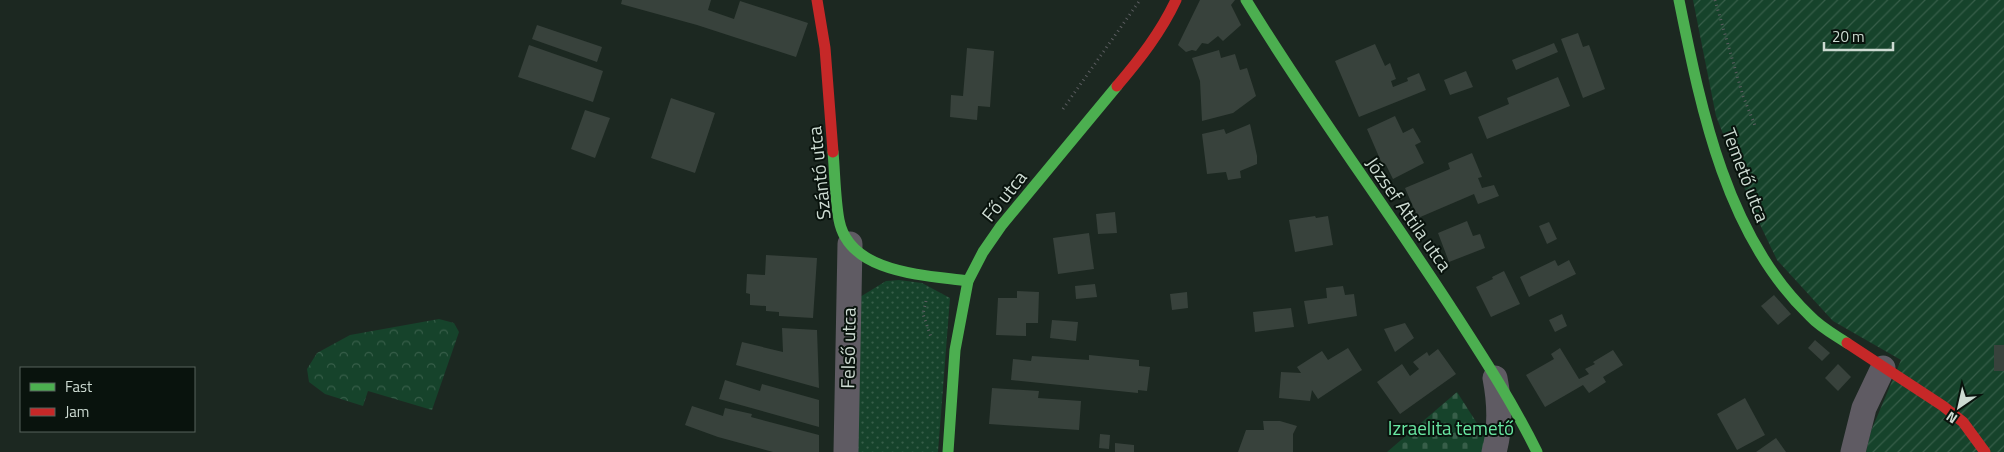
<svg xmlns="http://www.w3.org/2000/svg" width="2004" height="452" font-family="'Titillium Web',sans-serif">
<style>
.grass{fill:url(#grass-dots)}
.forest{fill:url(#forest-crowns)}
.cemetery{fill:url(#cemetery-stones)}
.garden{fill:url(#garden-furrows)}
.building{fill:#38423c}
.lines{fill:none;stroke-linecap:round;stroke-linejoin:round}
.path{stroke:#5d5e62;stroke-width:3;stroke-dasharray:1 4;stroke-linecap:butt}
.street{stroke:#5f5b63;stroke-width:25}
.fast{stroke:#4caf50;stroke-width:11}
.jam{stroke:#c62828;stroke-width:11}
.labels{text-anchor:middle;stroke-width:4;stroke-linejoin:round;paint-order:stroke}
.street-label{font-size:19px;fill:#cddbd2;stroke:#09130d}
.park-label{font-size:19px;fill:#69e8a3;stroke:#09130d}
</style>
<defs>
<pattern id="grass-dots" width="8" height="8" patternUnits="userSpaceOnUse" patternTransform="scale(1.25)"><rect width="8" height="8" fill="#16432b"/><path d="M2 2h.1M6 6h.1" fill="none" stroke="#375e49" stroke-width="1.8" stroke-linecap="round"/></pattern>
<pattern id="forest-crowns" width="20" height="18" patternUnits="userSpaceOnUse" patternTransform="scale(1.25)"><rect width="20" height="18" fill="#16432b"/><path d="M2 6a3 3 0 1 1 6 0M12 15a3 3 0 1 1 6 0" fill="none" stroke="#375e49"/></pattern>
<pattern id="cemetery-stones" width="16" height="16" patternUnits="userSpaceOnUse" patternTransform="scale(1.25)"><rect width="16" height="16" fill="#16432b"/><path d="M2 7V4a2 2 0 0 1 4 0v3zM10 15v-3a2 2 0 0 1 4 0v3z" fill="#375e49"/></pattern>
<pattern id="garden-furrows" width="10" height="10" patternUnits="userSpaceOnUse" patternTransform="scale(1.25)"><rect width="10" height="10" fill="#16432b"/><path d="M-1 1l2-2M0 10L10 0M9 11l2-2" fill="none" stroke="#375e49"/></pattern>
</defs>
<rect width="100%" height="100%" fill="#1c2821"/>
<path class="grass" d="M899 280 922 283 950 298 938 452H857L860 297 886 281Z"/>
<path class="forest" d="M439 319 454 323 459 332 432 410 368 391 363 406 325 394 309 382 307 369 317 353 350 335Z"/>
<path class="cemetery" d="M1457 392 1489 442 1485 452H1387Z"/>
<path class="garden" d="M1693 0H2004V452H1866L1871 431 1901 360 1833 321 1777 260 1754 212 1716 116Z"/>
<g class="building">
<path d="M622 0H711L708 10 734 19 740 1 808 23 796 57 697 25 621 4Z"/>
<path d="M1200 0H1235L1231 5 1241 25 1223 41 1218 36 1208 44 1202 43 1196 51 1192 50 1186 52 1178 45Z"/>
<path d="M537 25 602 47 597 62 532 39Z"/>
<path d="M1578 33 1583 47 1589 45 1605 89 1583 98 1561 39Z"/>
<path d="M1554 43 1558 52 1516 70 1512 60Z"/>
<path d="M1375 44 1385 66 1390 63 1396 79 1391 81 1393 87 1408 81 1407 78 1419 73 1426 90 1359 117 1335 61Z"/>
<path d="M529 45 603 71 593 102 518 77Z"/>
<path d="M967 48 994 51 990 107 978 106 977 120 950 117 951 95 963 96Z"/>
<path d="M1219 50 1221 58 1235 54 1240 70 1247 68 1256 96 1233 113 1202 121 1200 81 1192 58Z"/>
<path d="M1466 71 1473 87 1450 95 1444 80Z"/>
<path d="M1558 77 1570 106 1487 139 1478 117 1509 104 1507 98Z"/>
<path d="M671 98 715 113 695 173 651 158Z"/>
<path d="M585 110 610 118 595 158 571 149Z"/>
<path d="M1395 116 1403 133 1413 128 1421 142 1415 145 1424 163 1393 179 1386 165 1383 166 1367 129Z"/>
<path d="M1250 124 1257 156V164L1240 171 1241 178 1228 180 1226 172 1207 174 1202 134 1224 129 1226 134Z"/>
<path d="M1472 153 1482 177 1478 178 1482 188 1494 185 1499 196 1478 204 1474 194 1418 218 1405 188 1450 169 1448 163Z"/>
<path d="M1115 212 1117 233 1098 234 1096 214Z"/>
<path d="M1315 216 1316 218 1328 216 1333 245 1295 252 1289 220Z"/>
<path d="M1467 221 1473 236 1480 234 1485 248 1449 262 1438 233Z"/>
<path d="M1549 222 1557 239 1547 244 1539 226Z"/>
<path d="M1089 233 1094 269 1058 274 1053 238Z"/>
<path d="M766 255 817 258 813 318 779 316V312L766 311V306L750 305V294L746 293 747 274 765 275Z"/>
<path d="M1555 260 1558 266 1569 260 1576 274 1529 297 1520 277Z"/>
<path d="M1504 271 1520 304 1491 317 1476 287 1493 279 1492 277Z"/>
<path d="M1095 284 1097 297 1076 299 1075 286Z"/>
<path d="M1343 286 1345 295 1354 294 1357 316 1308 324 1304 301 1327 298 1326 288Z"/>
<path d="M1017 291 1039 292 1038 323H1026V336L996 335 998 298H1017Z"/>
<path d="M1187 292 1188 308 1172 310 1170 294Z"/>
<path d="M1774 295 1791 314 1778 325 1761 306Z"/>
<path d="M1291 308 1294 327 1255 332 1253 312Z"/>
<path d="M1562 314 1567 326 1555 332 1549 320Z"/>
<path d="M1052 320 1078 322 1076 341 1050 338Z"/>
<path d="M1405 323 1414 338 1395 352 1384 329Z"/>
<path d="M782 328 817 330 819 388 736 365 742 342 783 352Z"/>
<path d="M1815 340 1830 353 1822 361 1808 348Z"/>
<rect x="1994" y="345" width="10" height="26"/>
<path d="M1348 348 1362 370 1318 399 1312 390 1310 401 1279 398 1281 372 1301 373 1297 367 1322 351 1328 360Z"/>
<path d="M1560 348 1579 379 1589 374 1585 369 1595 364 1593 362 1613 350 1623 365 1603 377 1606 382 1589 393 1583 385 1545 407 1526 375 1554 359 1551 354Z"/>
<path d="M1438 349 1456 374 1400 414 1377 382 1402 364 1410 376 1419 369 1413 362 1427 352 1429 356Z"/>
<path d="M1089 355 1139 360V366L1150 367 1147 391 1138 390V393L1011 380 1013 359 1031 361 1032 356 1089 360Z"/>
<path d="M1838 364 1851 377 1838 391 1825 378Z"/>
<path d="M725 380 760 391 762 384 819 400V427L719 399Z"/>
<path d="M992 388 1039 391 1038 398 1081 401 1079 430 989 424Z"/>
<path d="M1745 398 1765 435 1737 450 1717 414Z"/>
<path d="M692 406 723 416 725 408 752 414 751 417 819 435V452H773L718 437 685 425Z"/>
<path d="M1263 421H1280L1297 426 1293 434V452H1238L1246 430H1264Z"/>
<path d="M1100 434 1110 435 1109 449 1099 448Z"/>
<path d="M1776 438 1786 452H1756Z"/>
<path d="M1115 443 1134 445V452H1115Z"/>
</g>
<g class="lines">
<g class="path">
<path d="M1715 0 1743 96 1756 128"/>
<path d="M1063 109 1140 0"/>
<path d="M926 301 923 314 931 337"/>
</g>
<g class="street">
<path d="M846 452 850 244"/>
<path d="M1494 452C1501 427 1500 404 1495 378"/>
<path d="M1853 452 1864 408 1883 368"/>
</g>
<g class="fast">
<path d="M1246 0C1310 105 1383 203 1450 306 1481 354 1512 401 1537 452"/>
<path d="M1679 0C1701 109 1726 236 1810 316 1820 327 1835 335 1847 343"/>
<path d="M833 152C835 174 835 198 839 220 849 274 926 275 968 281"/>
<path d="M948 452 955 350 968 281 983 252 1001 226 1117 86"/>
</g>
<g class="jam">
<path d="M817 0 825 48 833 152"/>
<path d="M1117 86C1140 59 1161 32 1176 0"/>
<path d="M1847 343 1943 406 1963 422 1985 452"/>
</g>
</g>
<g class="labels">
<g class="street-label">
<text transform="translate(819 173) rotate(-96)" y="7">Szántó utca</text>
<text transform="translate(1746 175) rotate(69)" y="7">Temető utca</text>
<text transform="translate(1004 196) rotate(-51)" y="7">Fő utca</text>
<text transform="translate(1409 214) rotate(55)" y="7">József Attila utca</text>
<text transform="translate(848 348) rotate(-89)" y="7">Felső utca</text>
</g>
<g class="park-label">
<text x="1451" y="435">Izraelita temető</text>
</g>
</g>
<rect x="20" y="367" width="175" height="65" fill="#09130d" stroke="#57635c"/>
<rect x="30" y="383" width="25" height="8" fill="#4caf50" stroke="#57635c"/>
<text x="65" y="392" font-size="15" fill="#cddbd2">Fast</text>
<rect x="30" y="408" width="25" height="8" fill="#c62828" stroke="#57635c"/>
<text x="65" y="417" font-size="15" fill="#cddbd2">Jam</text>
<g transform="translate(1959 407) rotate(214)" stroke="#09130d" stroke-width="4" paint-order="stroke">
<path d="M0-4L9 19L0 12L-9 19Z" fill="#cddbd2"/>
<text y="-8" font-size="14" font-weight="bold" text-anchor="middle" fill="#cddbd2">N</text>
</g>
<path d="M1824 42v8h69v-8" fill="none" stroke="#cddbd2" stroke-width="2.5"/>
<text x="1832" y="42" font-size="15" fill="#cddbd2" stroke="#09130d" stroke-width="4" paint-order="stroke">20 m</text>
</svg>
